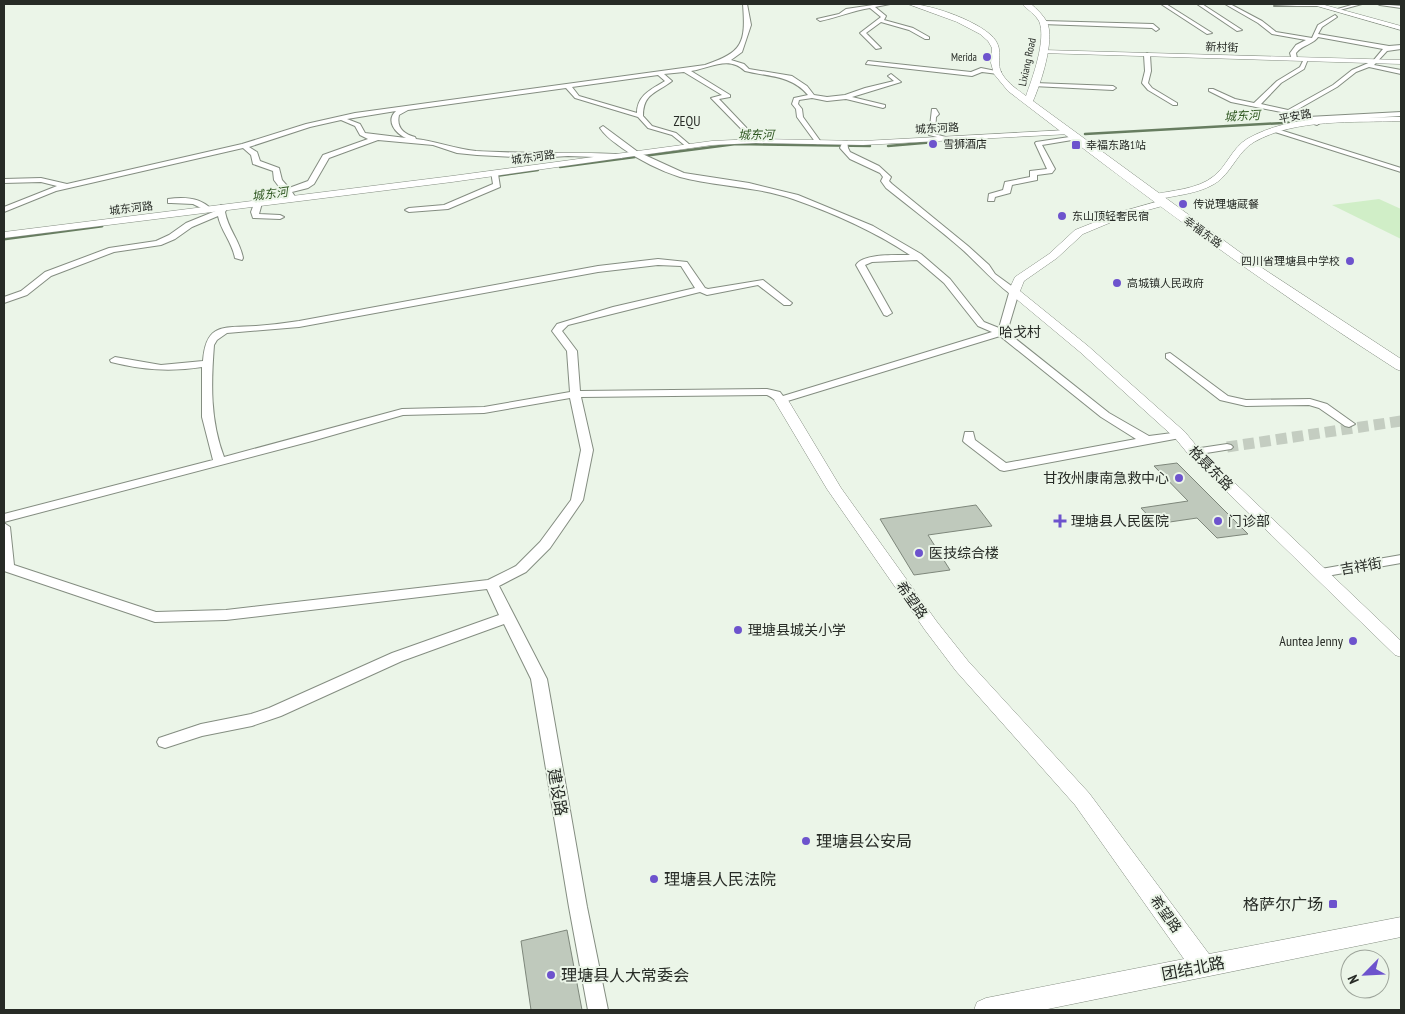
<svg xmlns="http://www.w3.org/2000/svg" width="1405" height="1014" font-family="'PT Sans Narrow','Noto Sans SC',sans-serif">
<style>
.green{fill:#d0eec7}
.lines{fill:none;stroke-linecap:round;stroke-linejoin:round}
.stream-far1{stroke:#677d60;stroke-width:2.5}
.stream{stroke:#677d60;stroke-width:3}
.building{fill:#bfc9bc;stroke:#7e877b}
.minor-tunnel{stroke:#c4cdc1;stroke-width:11;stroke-dasharray:11 5.5;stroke-linecap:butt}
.minor-casing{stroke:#848d81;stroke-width:2}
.tertiary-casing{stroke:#848d81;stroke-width:1}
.primary-casing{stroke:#848d81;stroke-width:1}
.minor{fill:#fff;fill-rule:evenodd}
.tertiary{fill:#fff;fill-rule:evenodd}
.primary{fill:#fff;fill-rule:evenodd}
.poi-dot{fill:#6d53cd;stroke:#ebf5e8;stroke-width:2}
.labels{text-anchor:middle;stroke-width:4;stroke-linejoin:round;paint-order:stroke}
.far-street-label{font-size:11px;fill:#272b26;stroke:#ebf5e8}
.far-poi-label{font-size:11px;fill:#272b26;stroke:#ebf5e8;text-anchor:start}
.far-water-label{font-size:12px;font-style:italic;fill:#305822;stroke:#ebf5e8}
.far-quarter-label{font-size:14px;fill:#272b26;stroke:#ebf5e8}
.street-label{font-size:14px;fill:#272b26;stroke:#ebf5e8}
.poi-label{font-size:14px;fill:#272b26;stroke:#ebf5e8;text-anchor:start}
.near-street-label{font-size:16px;fill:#272b26;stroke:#ebf5e8}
.near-poi-label{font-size:16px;fill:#272b26;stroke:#ebf5e8;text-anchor:start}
</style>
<rect width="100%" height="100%" fill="#ebf5e8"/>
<path class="green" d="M1379 199 1401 209V239L1332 205Z"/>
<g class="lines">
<g class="stream-far1">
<path d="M1085 134 1301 122"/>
<path d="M888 146 935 142"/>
<path d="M643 156 736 144 870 146"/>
<path d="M560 167 635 157"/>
<path d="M496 176 538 170"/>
</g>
<path class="stream" d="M4 239 102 226"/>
</g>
<g class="building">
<path d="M1177 463 1248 534 1217 538 1197 518 1156 524 1141 508 1188 501 1154 466Z"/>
<path d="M976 505 992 526 928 535 950 570 914 575 880 519Z"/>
<path d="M567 930 582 1010H531L521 941Z"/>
</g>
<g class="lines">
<path class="minor-tunnel" d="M1227 447 1401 421"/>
<defs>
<g id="minor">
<path d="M743 4H747L751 25 742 52 731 60 744 64 749 69 792 76 807 86 814 95 827 97 845 95 865 88 894 81 888 76 891 74 901 82 852 97 885 105V107L883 108 846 99 827 101 812 98 799 100 798 104 802 109 803 117 821 142 818 144 816 143 797 117 796 109 792 104 794 98 808 95C791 75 769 77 745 71 729 55 710 68 691 71L730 95V97L719 99 758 140V142H754L711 98 722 95 684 72 664 74 672 81C657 93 643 93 643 116L652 126 676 133 690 145 691 146 688 148 672 135 648 128 638 117 575 98 566 88 408 110 399 115C396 128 404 134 415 137L416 139C436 141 455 149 476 151 524 154 571 152 619 154H622V158L568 156 536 158 477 155 457 153 433 145 378 140 329 158 314 184 308 188 292 192 296 198 292 200H289L274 180 273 171 253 164 251 155 243 148 56 191 4 212V207L57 186 41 182 4 183V179L41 178 67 184 242 144 306 124 355 113 705 65C743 52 746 43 743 4ZM658 75 665 81C652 89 637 95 637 113L579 96 572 87ZM396 111C385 121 396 134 406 138L365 133 360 124 347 119ZM341 120 355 126 360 135 368 139 323 155 308 181 289 188 282 180 279 168 260 161 257 152 249 147 310 127Z"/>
<path d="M880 4H890L875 7 886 16 884 20 913 28 929 37V39H925L909 30 881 22 866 33 881 48 876 49 860 33 881 17 870 8C851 11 839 17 820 21L817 19 839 14 846 9Z"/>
<path d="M1161 4H1166L1212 33 1207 34Z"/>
<path d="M1197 4H1202L1242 30 1237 31Z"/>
<path d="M1225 4H1230L1262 21 1276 32 1312 38 1318 25 1335 15 1337 17 1322 27 1318 34 1389 46 1401 45V49L1387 51 1374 65 1401 70V74L1369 67 1356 72 1337 87 1293 112 1308 117 1401 112V116L1317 121 1320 123 1317 125 1281 112 1231 102 1209 91V89H1213L1235 99 1254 103 1277 81 1300 67 1304 59H1308L1304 69 1281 83 1261 104 1288 110 1333 85 1352 70 1373 61 1383 49 1318 37C1314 44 1302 45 1296 53L1297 59 1292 60 1290 53 1296 45 1306 40 1272 34 1258 23Z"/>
<path d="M1320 4 1321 5 1319 6H1274Z"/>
<path d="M1355 4H1362L1336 11 1334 10Z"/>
<path d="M1378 4 1401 6V8L1380 5Z"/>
<path d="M1044 21 1153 24 1159 29 1156 31 1152 28 1042 24Z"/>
<path d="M1147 53 1150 55 1151 71 1148 83 1152 88 1177 103V105H1173L1148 90 1142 83 1145 71 1144 55Z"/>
<path d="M868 61 971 72 981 68 1001 72 998 74 982 72 972 76 866 64Z"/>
<path d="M1035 83 1113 86 1116 88 1113 90 1033 86Z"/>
<path d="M932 109H936L939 114 936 117 935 134 949 138V140L929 135Z"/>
<path d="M603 126 638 152 684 173 749 183 798 195 873 226 921 254 950 279 984 322 999 328 1009 293C992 280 980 266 964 251 939 229 912 209 886 188L881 181 883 177 880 173 850 159 840 148 843 141H847L848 148 850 152 879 166 891 177 889 181 892 184 968 246 989 265 995 274 1017 290 1019 292 1007 332 1109 413 1149 436 1180 432 1186 435 1180 438 1004 471 1000 470 965 443 963 441 965 432H973L975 440 1006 463 1136 439 1101 417 1000 336 781 403C775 402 773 397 767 395L581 397 593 450 583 500 550 548 526 572 499 586 547 679 587 907 608 1010H588L569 907 531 679 504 624 402 661 281 716 252 726 202 736 165 748 159 746 157 742 159 738 201 724 251 714 269 708 392 653 499 615 487 589 226 620 155 622 4 571V523L10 527 14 565 156 612 226 610 488 580 516 566 540 542 571 500 581 450 570 398 484 413 403 415 312 441 4 522V514L213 460 202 417V367C170 372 143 370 111 362L110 360 115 357 161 365 203 361C206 322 224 328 256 326 270 325 285 323 299 321L598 266 658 259 687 262 705 288 708 289 763 280 792 303 790 305H784L758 285 707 295 700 292 568 325 562 331 577 351 580 391 767 389 780 392 783 396 992 332 978 326 944 283 917 260 872 262 865 265 892 313 887 316 884 315 856 265C863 253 897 255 910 255 874 231 833 213 793 199 756 186 717 187 680 177 661 171 639 160 622 148 614 142 606 137 600 128ZM658 265 681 266 695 288 613 307 557 324 552 331 567 351 570 392 484 407 402 409 224 457C210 420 211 384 214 345L217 340 227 333 299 327 598 272Z"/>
<path d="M1277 129 1401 168V172L1275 132 1274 131Z"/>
<path d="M1076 136 1079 138 1078 139 1042 145 1055 169 1052 173 1037 175V180L1012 185 1010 193 995 197 994 201H988L989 194 1003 190 1005 182 1030 177V171L1047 169 1035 143 1036 142Z"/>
<path d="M491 172 498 174 500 187 448 209 409 212 405 210 409 208 444 205 493 184Z"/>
<path d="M168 199C183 197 200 197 211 209L207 211 193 204 171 203H168Z"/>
<path d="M255 201 262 203 259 214 280 215 284 217 280 219 253 218 251 212Z"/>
<path d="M221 205 228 207 225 212C228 229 240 241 243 258L242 260 235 258C232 242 221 231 218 216L192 227 175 239 161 245 114 252 51 276 27 295 4 303V297L21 291 45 272 109 248 156 241 169 235 186 223 218 210Z"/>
<path d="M1170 353 1228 396 1246 400 1310 399 1327 404 1355 424 1349 427 1345 426 1319 408 1309 405 1246 406 1220 400 1166 358V354Z"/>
<path d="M1227 444 1231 445 1233 447 1231 449 1194 455 1188 452 1194 449Z"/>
<path d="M1401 555V563L1321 577 1316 576 1314 573 1316 570 1321 569Z"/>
</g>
<g id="tertiary">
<path d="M1043 50 1401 60V64L1041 53 1040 52Z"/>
<path d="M1401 117V121C1353 123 1297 118 1254 142 1239 151 1233 168 1221 179 1204 194 1176 195 1155 200L1150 197 1152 195C1171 190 1197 190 1214 176 1227 166 1232 148 1247 139 1292 113 1351 118 1401 117Z"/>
<path d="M1067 130 1071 132 1070 134 863 145 756 143 712 145 452 182 4 238V232L452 176 712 141 756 139 863 141Z"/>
<path d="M1163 200 1168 203 1166 205 1126 216 1083 234 1057 258 1024 281 1020 291 1088 346 1185 432 1199 449 1401 641V657L1395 655 1189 455 1175 438 1080 352 1008 292 1015 277 1049 254 1075 230 1120 212Z"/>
<path d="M781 396 788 400 841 488 937 622 968 661 1089 793 1209 954 1401 917V937L1043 1010H974L977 1002 986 998 1184 959 1075 805 956 671 925 630 827 489 774 400Z"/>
</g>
<g id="primary">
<path d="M908 4C929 3 985 23 996 41 1001 50 999 55 999 64 1000 78 1015 88 1026 96 1032 79 1047 39 1039 21 1035 14 1028 10 1022 4H1031C1037 9 1043 15 1047 22 1055 40 1041 83 1033 101L1256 264 1401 359V371L1396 369C1261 283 1134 188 1008 91L994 74 991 63 992 48 988 41 980 34 957 22Z"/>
<path d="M1310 4H1321L1401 26V30Z"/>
</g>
</defs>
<use href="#minor" class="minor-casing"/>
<use href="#tertiary" class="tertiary-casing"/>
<use href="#primary" class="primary-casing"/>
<use href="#minor" class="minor"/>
<use href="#tertiary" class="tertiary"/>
<use href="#primary" class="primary"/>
</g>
<g class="poi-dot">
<circle cx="987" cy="57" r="5"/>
<circle cx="933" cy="144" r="5"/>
<rect x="1071" y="140" width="10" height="10" rx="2.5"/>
<circle cx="1183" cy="204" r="5"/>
<circle cx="1062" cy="216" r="5"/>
<circle cx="1350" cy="261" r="5"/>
<circle cx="1117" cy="283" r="5"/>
<circle cx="1179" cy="478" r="5"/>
<path d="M1057.5 513.5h5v5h5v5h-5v5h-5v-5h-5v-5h5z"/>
<circle cx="1218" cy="521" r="5"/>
<circle cx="919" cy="553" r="5"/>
<circle cx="738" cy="630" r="5"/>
<circle cx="1353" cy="641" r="5"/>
<circle cx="806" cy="841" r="5"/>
<circle cx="654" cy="879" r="5"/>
<rect x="1328" y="899" width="10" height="10" rx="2.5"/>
<circle cx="551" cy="975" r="5"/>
</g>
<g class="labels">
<g class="far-street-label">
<text transform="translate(1222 47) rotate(2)" y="4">新村街</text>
<text transform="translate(1027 62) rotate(-78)" y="4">Lixiang Road</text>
<text transform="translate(1295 116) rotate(-11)" y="4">平安路</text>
<text transform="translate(937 128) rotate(-3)" y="4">城东河路</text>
<text transform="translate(533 157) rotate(-8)" y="4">城东河路</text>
<text transform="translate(131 208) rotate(-7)" y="4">城东河路</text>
<text transform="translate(1203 232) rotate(36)" y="4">幸福东路</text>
</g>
<g class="far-poi-label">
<text x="977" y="61" text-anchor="end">Merida</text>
<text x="943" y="148">雪狮酒店</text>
<text x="1086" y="149">幸福东路1站</text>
<text x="1193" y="208">传说理塘蔵餐</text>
<text x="1072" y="220">东山顶轻奢民宿</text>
<text x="1340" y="265" text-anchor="end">四川省理塘县中学校</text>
<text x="1127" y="287">高城镇人民政府</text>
</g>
<g class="far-water-label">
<text transform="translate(1242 116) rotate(-3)" y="4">城东河</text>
<text x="756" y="139">城东河</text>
<text transform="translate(270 194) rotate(-7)" y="4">城东河</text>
</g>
<g class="far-quarter-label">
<text x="687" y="126">ZEQU</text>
<text x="1020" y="337">哈戈村</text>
</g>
<g class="street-label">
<text transform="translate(1211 468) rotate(45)" y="5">格聂东路</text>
<text transform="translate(1361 566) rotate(-10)" y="5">吉祥街</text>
<text transform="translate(912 600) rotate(54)" y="5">希望路</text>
<text transform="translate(1166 914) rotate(54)" y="5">希望路</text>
</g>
<g class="poi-label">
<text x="1169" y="483" text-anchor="end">甘孜州康南急救中心</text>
<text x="1071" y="526">理塘县人民医院</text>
<text x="1228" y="526">门诊部</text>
<text x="929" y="558">医技综合楼</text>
<text x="748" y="635">理塘县城关小学</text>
<text x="1343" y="646" text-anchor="end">Auntea Jenny</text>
</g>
<g class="near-street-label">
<text transform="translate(558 792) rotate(80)" y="6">建设路</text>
<text transform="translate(1193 968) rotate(-11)" y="6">团结北路</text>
</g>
<g class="near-poi-label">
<text x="816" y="847">理塘县公安局</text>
<text x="664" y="885">理塘县人民法院</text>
<text x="1323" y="910" text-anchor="end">格萨尔广场</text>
<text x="561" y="981">理塘县人大常委会</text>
</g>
</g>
<rect width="1405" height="1014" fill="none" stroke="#272b26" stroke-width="10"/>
<g transform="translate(1365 974) rotate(246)"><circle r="24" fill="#ebf5e8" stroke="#9da49a"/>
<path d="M0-4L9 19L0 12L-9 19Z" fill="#6d53cd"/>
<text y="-8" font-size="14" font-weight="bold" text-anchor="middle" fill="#272b26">N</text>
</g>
</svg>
